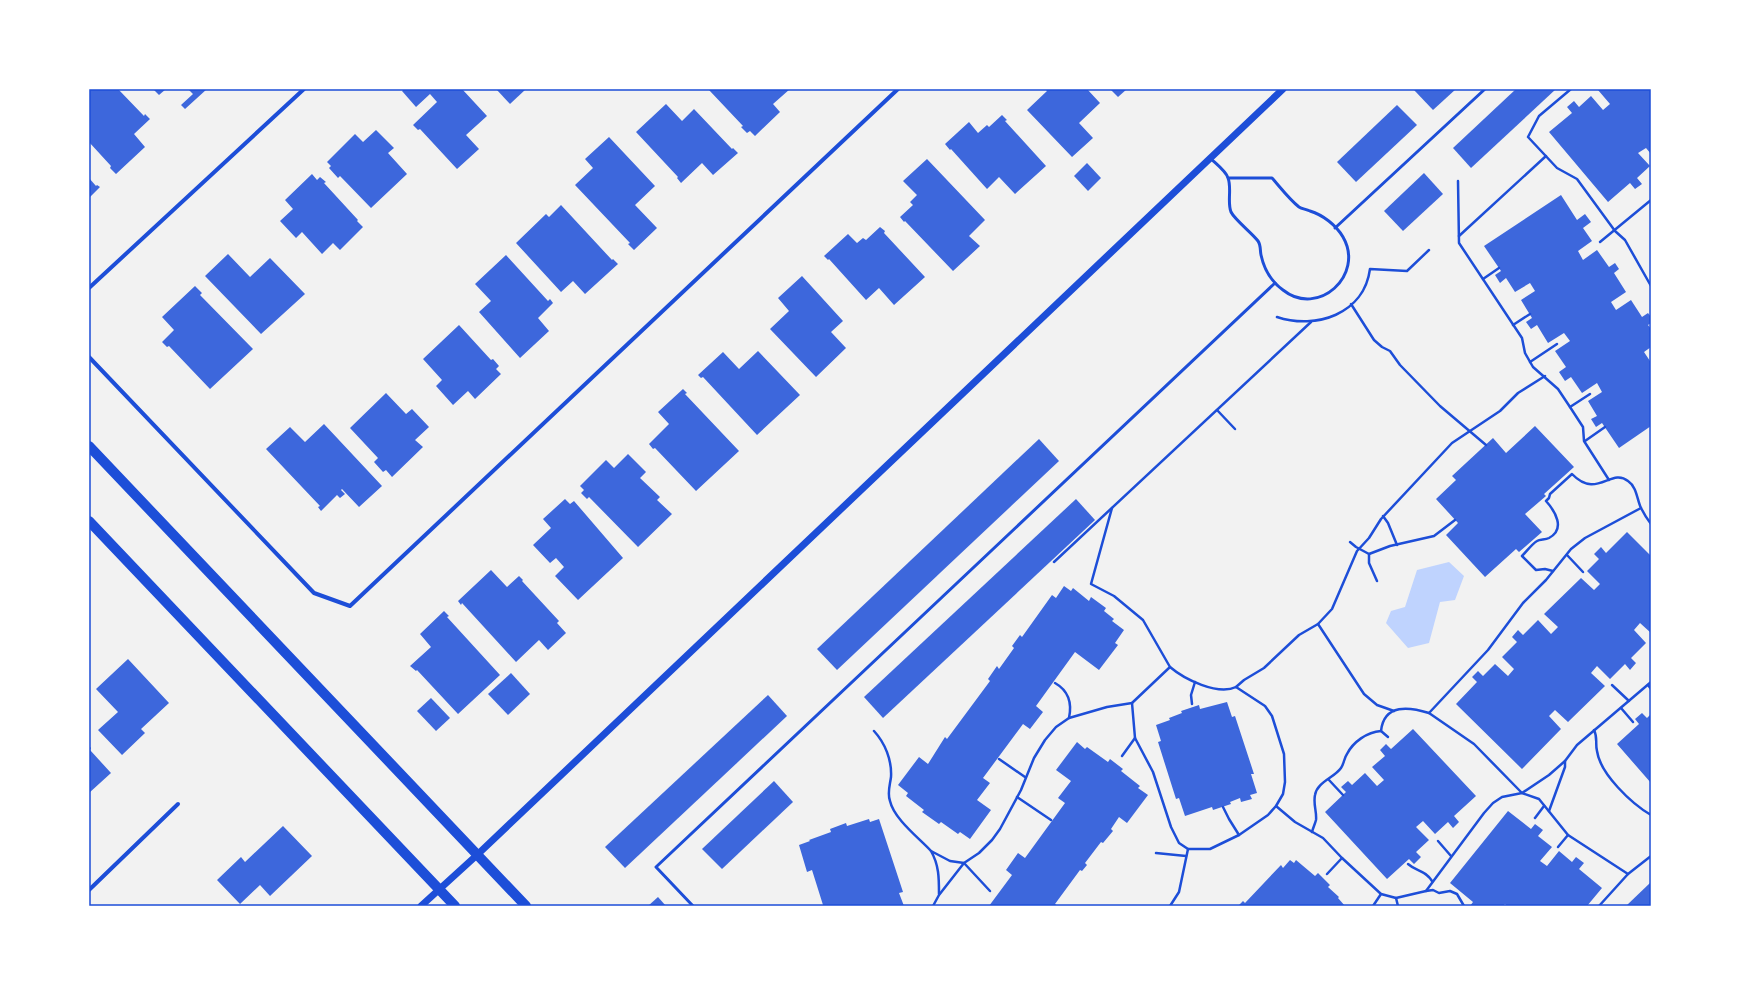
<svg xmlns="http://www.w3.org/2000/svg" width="1740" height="995" font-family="Figtree,sans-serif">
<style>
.water{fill:#bfd3fe}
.building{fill:#3d67dc}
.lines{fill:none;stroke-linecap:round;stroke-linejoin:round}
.path{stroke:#1d4ed8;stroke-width:2.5}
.service{stroke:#1d4ed8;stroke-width:3}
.minor{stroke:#1d4ed8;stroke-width:4}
.tertiary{stroke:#1d4ed8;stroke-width:7}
.primary{stroke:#1d4ed8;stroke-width:10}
.neatline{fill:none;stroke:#1d4ed8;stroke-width:1.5}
</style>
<rect width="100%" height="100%" fill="#f2f2f2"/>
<path class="water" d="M1449 562 1464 576 1455 600 1440 602 1429 643 1408 648 1386 623 1391 611 1405 607 1417 570Z"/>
<g class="building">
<path d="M89 89H118L144 116 145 114 150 119 134 134 145 147 116 174 110 168 111 166 89 142Z"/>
<path d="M153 89H166L159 95Z"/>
<path d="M188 89H207L185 109 181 105 193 94Z"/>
<path d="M404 89H462L487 116 466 135 479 149 457 169 420 129 418 130 413 125 437 102 430 94 416 107 402 91Z"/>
<path d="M496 89H526L510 104Z"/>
<path d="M710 89H790L773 104 780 112 755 136 750 131 747 133 741 127 743 126 709 90Z"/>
<path d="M1045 89H1087L1100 103 1079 123 1093 138 1072 157 1027 110 1047 91Z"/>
<path d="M1110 89H1127L1118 97Z"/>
<path d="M1415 89H1456L1433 110 1414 90Z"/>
<path d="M1516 89H1556L1471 168 1453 148Z"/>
<path d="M1600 89H1651V154L1646 148 1638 153 1650 166 1637 178 1642 184 1635 189 1630 183 1608 202 1549 132 1572 113 1567 107 1574 101 1579 107 1591 96 1603 110 1610 104 1598 90Z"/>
<path d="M666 104 682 121 694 109 732 149 733 148 738 153 713 175 702 163 681 183 677 178 678 177 636 132Z"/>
<path d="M1397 105 1417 125 1356 182 1337 162Z"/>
<path d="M1002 115 1007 120 1005 121 1046 166 1015 194 999 177 987 189 951 149 950 150 945 144 969 122 978 133 987 125 989 127Z"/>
<path d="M376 130 394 148 388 153 407 174 371 208 340 176 338 178 329 168 331 166 327 162 355 134 363 142Z"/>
<path d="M609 137 655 186 635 205 657 228 634 250 628 244 630 243 575 185 593 168 585 159Z"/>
<path d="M927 159 985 220 969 236 980 246 953 271 905 221 904 222 900 217 913 205 910 202 917 195 903 181Z"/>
<path d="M1087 163 1101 178 1088 191 1074 176Z"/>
<path d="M1424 173 1443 194 1403 231 1384 211Z"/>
<path d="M312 174 317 180 320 177 326 182 324 183 358 220 357 221 363 227 340 250 333 243 322 254 302 232 296 238 280 221 293 209 285 200Z"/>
<path d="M89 178 96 186 97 185 100 187 89 198Z"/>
<path d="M1561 195 1577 220 1585 214 1591 222 1583 228 1592 241 1578 251 1583 260 1597 250 1609 267 1615 263 1619 269 1614 273 1626 292 1611 302 1616 310 1631 300 1642 317 1648 313 1651 317V323L1648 325 1651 329V347L1644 352 1650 361 1651 360V426L1619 448 1602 423 1596 427 1591 419 1597 416 1588 401 1602 392 1597 383 1582 393 1571 377 1565 381 1559 372 1566 367 1555 351 1570 341 1564 333 1548 343 1537 325 1531 329 1526 322 1532 318 1521 300 1535 291 1530 283 1515 292 1506 278 1500 283 1495 275 1501 271 1484 246Z"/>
<path d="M561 205 612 260 613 259 618 264 585 294 573 281 561 292 516 243 546 214 549 217Z"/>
<path d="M880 227 885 231 884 233 925 277 894 305 879 288 866 300 829 259 828 260 824 256 848 234 857 243 863 238 866 240Z"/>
<path d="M228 254 250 277 270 258 305 294 261 334 205 276Z"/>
<path d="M506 255 548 301 550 299 553 303 538 318 549 331 520 358 479 312 491 301 475 284Z"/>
<path d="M802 276 843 321 831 332 846 348 816 377 770 329 789 311 778 298Z"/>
<path d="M195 286 202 293 200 295 253 349 210 389 169 346 167 347 162 342 174 330 162 317Z"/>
<path d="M459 325 491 360 493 359 499 366 496 369 501 374 475 399 468 391 453 405 436 386 442 380 423 359Z"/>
<path d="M758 351 800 395 757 435 703 377 701 378 698 375 723 352 739 369Z"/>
<path d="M683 389 687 393 685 394 739 451 696 491 655 448 653 449 649 444 669 424 658 412Z"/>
<path d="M386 393 406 414 412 409 429 427 415 440 423 447 392 477 386 470 383 472 374 462 378 458 350 428Z"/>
<path d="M324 424 382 486 359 507 342 489 341 490 345 494 340 498 337 495 321 511 318 507 320 506 266 449 290 427 305 442Z"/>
<path d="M1535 426 1574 467 1544 494 1546 496 1525 514 1542 532 1519 552 1516 549 1485 577 1446 535 1458 523 1436 499 1456 480 1452 476 1493 438 1506 453Z"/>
<path d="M1039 439 1059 461 837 670 817 649Z"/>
<path d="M628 454 646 472 640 478 660 497 657 500 672 514 638 547 589 497 587 499 581 493 584 490 580 486 606 460 614 468Z"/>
<path d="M565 499 570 504 574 501 623 558 578 600 555 576 564 567 556 558 550 563 533 545 551 528 543 519Z"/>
<path d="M1076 499 1095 520 883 718 864 697Z"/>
<path d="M1627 532 1651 556V633L1640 623 1634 630 1646 643 1631 658 1636 663 1630 670 1625 664 1610 679 1597 666 1591 673 1605 686 1568 722 1555 710 1549 716 1561 729 1522 769 1456 704 1477 682 1472 677 1478 671 1483 676 1495 664 1508 676 1514 669 1502 657 1517 642 1512 637 1518 630 1523 635 1538 620 1551 634 1558 627 1544 614 1581 578 1594 590 1600 584 1587 571 1599 559 1594 554 1601 547 1606 553Z"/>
<path d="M491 570 507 587 519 576 523 580 522 581 559 621 557 623 566 633 548 650 539 640 516 662 462 603 461 605 458 601Z"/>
<path d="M1064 586 1071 591 1073 588 1089 601 1091 597 1106 608 1104 611 1114 619 1112 621 1124 630 1115 643 1118 645 1099 670 1075 652 1036 706 1043 712 1030 729 1023 724 983 778 990 783 977 800 991 810 970 839 960 832 958 834 941 822 939 824 922 812 924 810 906 796 908 793 898 785 919 757 928 764 945 737 947 739 990 681 988 679 997 666 999 669 1014 648 1012 646 1020 635 1022 637 1052 595 1056 598Z"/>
<path d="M444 611 449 616 447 617 500 675 458 714 417 670 416 671 410 666 431 647 420 634Z"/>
<path d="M128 659 169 703 141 729 145 733 122 755 98 730 118 712 96 689Z"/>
<path d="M511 673 530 694 508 715 488 694Z"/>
<path d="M768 695 787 716 625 868 605 847Z"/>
<path d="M431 698 450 718 436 731 417 711Z"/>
<path d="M1227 702 1232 717 1235 716 1254 774H1251L1257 793 1250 795 1252 799 1241 802 1240 798 1230 802 1231 804 1213 810 1212 807 1185 816 1179 798 1176 799 1158 742 1161 741 1156 725 1170 720 1169 718 1182 713 1181 711 1199 705 1200 709Z"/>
<path d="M1642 713 1647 718 1651 714V783L1617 744 1639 724 1635 719Z"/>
<path d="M1413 729 1476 796 1454 816 1459 822 1453 828 1448 822 1435 834 1423 821 1416 827 1429 840 1416 852 1421 857 1414 864 1409 859 1387 879 1325 812 1346 792 1341 787 1348 781 1352 785 1365 773 1377 786 1384 780 1372 767 1385 756 1380 750 1386 744 1391 749Z"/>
<path d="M1077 742 1085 749 1087 747 1108 762 1110 759 1123 769 1121 771 1140 786 1138 788 1148 795 1127 823 1119 817 1111 829 1113 831 1103 843 1101 842 1085 863 1087 865 1082 871 1080 870 1055 904 1058 906H989L1012 875 1006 870 1018 853 1025 858 1065 803 1058 798 1071 781 1056 770Z"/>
<path d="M89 746 91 748 90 750 111 773 89 793Z"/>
<path d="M774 781 793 802 722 869 702 849Z"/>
<path d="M1508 811 1531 829 1535 824 1543 830 1538 836 1552 847 1540 861 1547 866 1559 851 1572 862 1576 857 1584 863 1579 869 1602 888 1587 906H1507L1505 904 1503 906H1470L1473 902 1450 883Z"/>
<path d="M869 819 870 822 879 819 903 892 899 893 904 906H820L823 905 812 870 807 872 799 845 810 841 809 840 831 832 830 829 846 823 847 826Z"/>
<path d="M283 826 312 856 270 896 260 885 240 904 217 880 241 857 245 862Z"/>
<path d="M1290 860 1294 863 1296 860 1315 876 1318 873 1330 885 1328 887 1339 897 1338 898 1345 906H1238L1243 901 1245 903 1281 865 1283 868Z"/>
<path d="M1651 882V906H1626Z"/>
<path d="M658 897 666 906H648Z"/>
</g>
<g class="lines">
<g class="path">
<path d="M1571 89 1539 116 1528 137 1557 168 1577 179 1615 231 1625 240 1651 286"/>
<path d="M1458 181 1459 243 1522 338 1525 353 1533 367 1558 389 1570 407 1583 427 1584 441 1609 480"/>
<path d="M1459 236 1546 156"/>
<path d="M1600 242 1651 200"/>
<path d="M1483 279 1499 268"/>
<path d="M1351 304 1374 340 1382 347 1390 351 1400 365 1440 406 1486 445"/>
<path d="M1277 317C1316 330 1364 314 1370 269L1407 271 1429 250"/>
<path d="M1513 325 1530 314"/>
<path d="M1530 362 1557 344"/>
<path d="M1570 407 1590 394"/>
<path d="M1217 410 1235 429"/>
<path d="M1585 441 1605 427"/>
<path d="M1641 508 1585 538 1571 549 1546 580 1523 603 1488 650 1429 713 1474 744 1522 793 1539 799 1568 835 1628 874 1651 856"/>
<path d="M1383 516 1388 523 1397 545"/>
<path d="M1350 542 1356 547 1369 554V563L1377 581"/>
<path d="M1369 554 1390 546 1434 536 1455 520"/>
<path d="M1567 555 1583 572"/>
<path d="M1054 562 1311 322"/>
<path d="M1553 571 1545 569 1536 570 1522 556C1526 552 1532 544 1537 541 1540 539 1545 540 1549 538 1566 529 1555 511 1546 501L1549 498 1550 494 1572 474C1597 500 1611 467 1628 481 1637 487 1637 500 1641 508 1644 514 1647 519 1651 524"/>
<path d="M1318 624 1364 694 1377 705 1394 711"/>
<path d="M1055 683C1069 691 1072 704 1069 718"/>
<path d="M1612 685 1629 701"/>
<path d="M1648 685 1651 689"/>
<path d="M1236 687 1244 680 1264 668 1299 635 1318 624 1332 609 1357 551 1369 538 1381 519 1452 443 1500 411 1518 393 1545 376"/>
<path d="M1132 703 1135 738 1153 772 1171 827 1179 843 1188 849H1210L1239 835 1268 815 1276 806 1283 794 1285 782 1284 754 1272 716 1265 706 1236 687C1218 696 1184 679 1170 667"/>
<path d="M1192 704 1191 695 1195 682"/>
<path d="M1621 708 1633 722"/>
<path d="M1594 730C1598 738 1595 743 1597 751 1600 774 1632 804 1651 815"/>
<path d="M874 731C885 743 892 760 891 777 890 785 887 793 890 801 894 819 919 838 931 851"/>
<path d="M1388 737 1381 731C1384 703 1410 707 1429 713"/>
<path d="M1122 756 1135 738"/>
<path d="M999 759 1025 777"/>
<path d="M1329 780 1343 795"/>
<path d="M1017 797 1051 820"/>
<path d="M1276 806 1295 822 1323 838 1342 858 1381 894 1396 898 1426 891 1433 890 1439 893 1450 891 1457 894 1464 906"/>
<path d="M1223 807 1229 819 1239 835"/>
<path d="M1549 811 1565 767V761"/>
<path d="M1535 818 1544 806"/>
<path d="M1312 832C1313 828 1315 824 1316 820 1317 812 1313 804 1315 795 1317 782 1334 778 1341 768 1344 764 1344 758 1347 754 1353 742 1367 732 1381 731"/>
<path d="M1438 841 1451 856"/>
<path d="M1558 847 1568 835"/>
<path d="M1156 853 1186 856"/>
<path d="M1408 864C1417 872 1425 870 1432 881"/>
<path d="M1327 874 1342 858"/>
<path d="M1426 891 1484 813 1493 803 1502 797 1522 793 1549 775 1565 761 1577 745 1651 682"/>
<path d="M939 894C939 878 939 865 931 851L950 861 964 863 990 891"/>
<path d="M1396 898 1398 906"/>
<path d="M933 906 939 895 964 863 979 853 992 840 1000 829 1021 790 1034 758 1045 740 1056 727 1069 718 1107 707 1132 703 1170 667 1143 620 1114 596 1091 584 1112 508"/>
<path d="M1170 906 1179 892 1188 849"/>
<path d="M1373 906 1381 894"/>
<path d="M1599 906 1628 874"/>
</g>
<g class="service">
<path d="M1210 158C1215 163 1226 171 1228 178 1232 188 1227 202 1231 212 1235 220 1252 233 1258 241 1261 245 1260 251 1261 255 1264 269 1272 282 1283 290 1318 318 1365 275 1343 237 1336 225 1323 215 1310 211 1306 209 1302 209 1299 207 1289 199 1280 187 1272 178H1228"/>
<path d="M1335 228 1485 89"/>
<path d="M693 906 656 867 1275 283"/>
</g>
<g class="minor">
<path d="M89 288 304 89"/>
<path d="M89 357 314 593 350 606 898 89"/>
<path d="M89 890 178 804"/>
</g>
<path class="tertiary" d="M421 906 477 855 1283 89"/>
<g class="primary">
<path d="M89 446 526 906"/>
<path d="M89 521 455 906"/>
</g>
</g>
<rect width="1740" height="995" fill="none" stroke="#ffffff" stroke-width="180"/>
<rect x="90" y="90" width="1560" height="815" class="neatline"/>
</svg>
